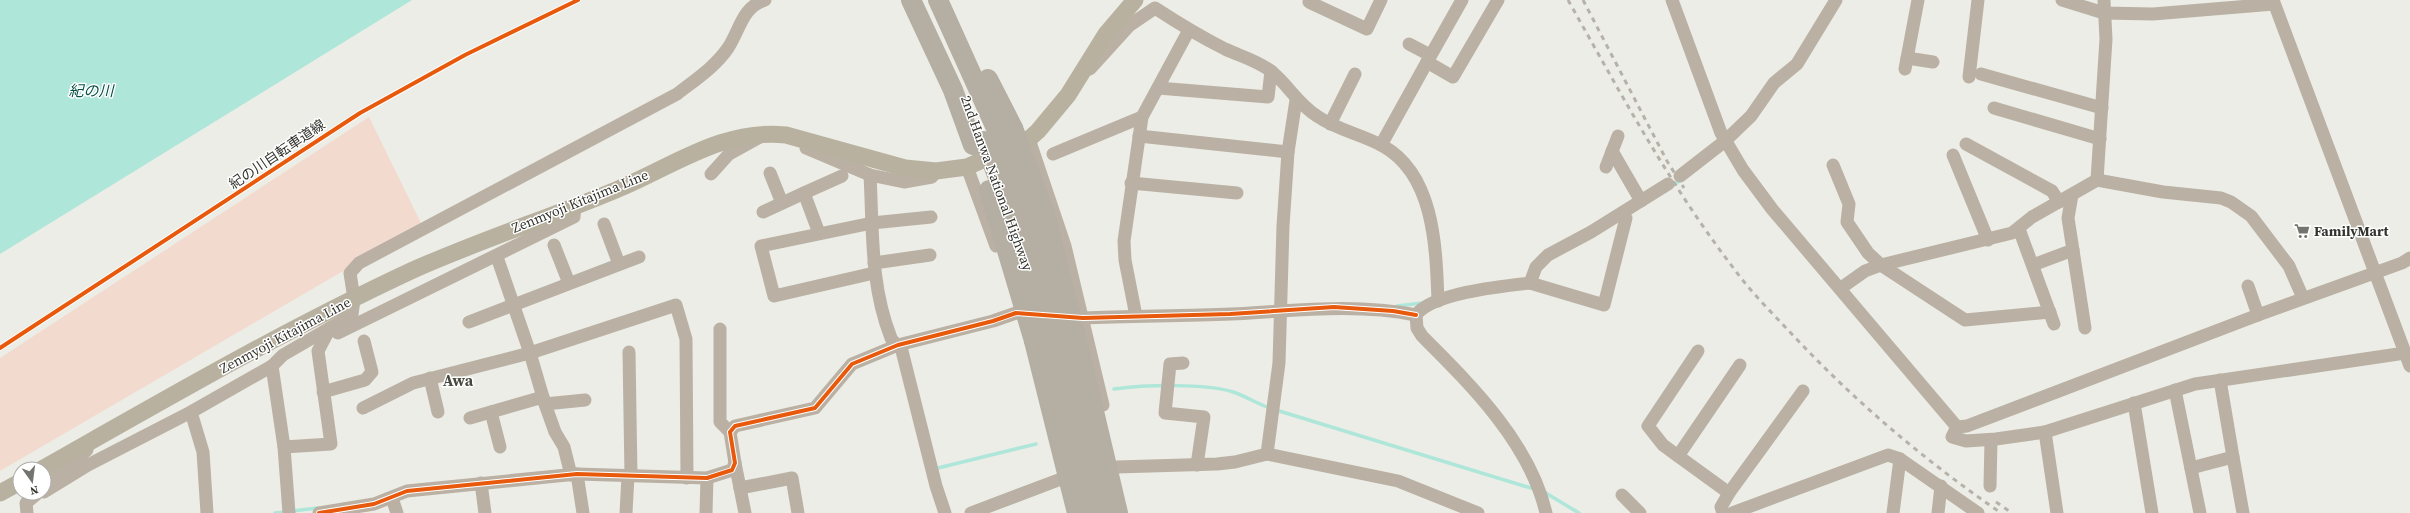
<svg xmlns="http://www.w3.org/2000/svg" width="2410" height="513" font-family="'Source Serif 4','Noto Sans JP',serif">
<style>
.green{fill:#f3dace}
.water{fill:#aee6d9}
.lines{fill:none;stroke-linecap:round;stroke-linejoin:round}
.stream{stroke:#aee6d9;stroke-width:3.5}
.minor{stroke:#bab1a4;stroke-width:13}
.major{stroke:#b8b19f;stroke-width:17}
.highway{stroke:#b5aea2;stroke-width:20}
.rail{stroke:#b6b2aa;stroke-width:3;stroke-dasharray:5 5;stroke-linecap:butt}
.highway-bridge{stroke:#b5aea2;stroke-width:20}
.cycleway-casing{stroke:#fff;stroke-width:6}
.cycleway{stroke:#e8590c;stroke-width:4}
.labels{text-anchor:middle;stroke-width:3;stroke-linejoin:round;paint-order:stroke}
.street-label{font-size:14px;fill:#33332e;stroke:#fff}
.poi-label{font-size:14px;font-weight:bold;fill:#33332e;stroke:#fff;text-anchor:start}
.water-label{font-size:15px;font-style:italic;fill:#084f45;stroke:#fff}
.quarter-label{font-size:16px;font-weight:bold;fill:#48493e;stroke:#fff}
</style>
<rect width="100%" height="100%" fill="#ecede6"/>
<path class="green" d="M369 117 422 225 0 471V358Z"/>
<path class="water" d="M0 0H412L0 254Z"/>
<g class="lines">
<g class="stream">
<path d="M1671 187 1682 179"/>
<path d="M1397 306 1422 303"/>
<path d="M1114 389C1144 385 1205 383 1233 392 1246 396 1257 404 1270 408"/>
<path d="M1276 410 1534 489"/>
<path d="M938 468 1036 444"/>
<path d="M1544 492 1579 513"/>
<path d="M292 511 318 508"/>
<path d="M275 513 286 512"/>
</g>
<g class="minor">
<path d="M1310 0 1309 2 1367 29 1381 0"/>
<path d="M1462 0 1427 62 1453 77 1498 0"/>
<path d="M1672 0 1721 133 1743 170 1772 209 1957 427 1967 426 2258 315 2402 263 2410 258"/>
<path d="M2062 0 2104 13 2153 14 2274 4"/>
<path d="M2273 0 2410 366"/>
<path d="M1409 44 1430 55"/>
<path d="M1907 58 1933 62"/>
<path d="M1090 69 1130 25 1155 8C1178 23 1201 37 1225 49 1240 56 1259 61 1272 72 1288 85 1298 104 1317 116 1337 130 1361 134 1383 146 1435 175 1436 249 1438 301"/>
<path d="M1905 69 1918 0"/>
<path d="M1981 74 2102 108"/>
<path d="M1969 77 1978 0"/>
<path d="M1158 88 1268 97 1271 71"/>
<path d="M1994 108 2100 139"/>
<path d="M1330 124 1355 74"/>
<path d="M1139 136 1288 152"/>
<path d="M1029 139 1065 246 1103 405"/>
<path d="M1966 144 2052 191 2059 202"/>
<path d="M1381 145 1427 62"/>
<path d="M806 148 870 175"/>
<path d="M1612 151 1641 201"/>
<path d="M1053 154 1142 117"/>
<path d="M1953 155 1988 240"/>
<path d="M1833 165 1849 204 1847 222 1868 253 1881 265 1965 320 2050 312"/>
<path d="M967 167 996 246"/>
<path d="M1606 167 1618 136"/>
<path d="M936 171 932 177 904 182 870 175C873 230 870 285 891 338 893 343 900 346 902 351L936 486 945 513"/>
<path d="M770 173 782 203"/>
<path d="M711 174 729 154 758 138"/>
<path d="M1680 176 1725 141 1751 116 1774 83 1797 64 1836 0"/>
<path d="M2097 180 2106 39 2104 0"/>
<path d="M1131 183 1237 193"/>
<path d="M2072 195 2068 218 2085 328"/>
<path d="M763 212 804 193"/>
<path d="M604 224 619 264"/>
<path d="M2019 229 2054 324"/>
<path d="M819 233 804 193 842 176"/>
<path d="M554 245 569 283"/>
<path d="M497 257 530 353 545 404 555 432 564 447 571 475"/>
<path d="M874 263 930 255"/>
<path d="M2033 265 2073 250"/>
<path d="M874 273 774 296 761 246 872 223 931 217"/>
<path d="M1530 283 1604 305 1626 218 1622 213"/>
<path d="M2248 286 2258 315"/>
<path d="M1841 288 1865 271 1881 265 2012 233 2032 217 2097 180 2163 192 2221 198 2231 202 2251 216 2289 266 2303 298"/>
<path d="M1060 316 1083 318C1132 316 1182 316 1231 314 1294 311 1354 303 1416 315"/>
<path d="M1136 316 1125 260 1124 241 1142 117 1189 30"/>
<path d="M469 322 639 257"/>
<path d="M720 329V422L730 432"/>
<path d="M629 352 631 476"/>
<path d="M1183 363 1170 364 1165 413 1204 417 1197 465"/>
<path d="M430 378 438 412"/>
<path d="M2175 390 2200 513"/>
<path d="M323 392 365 380 372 372 364 341"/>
<path d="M2134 403 2152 513"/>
<path d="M545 404 585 400"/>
<path d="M363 408 413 383 530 353 676 305 686 339 687 478"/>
<path d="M191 412 203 452 207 513"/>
<path d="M491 412 500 447"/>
<path d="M470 418 543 397"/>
<path d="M1957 427 1952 437 1966 441 1996 439 2045 432 2195 384 2405 353"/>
<path d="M2045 432 2057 513"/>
<path d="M284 447 331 444 318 351 330 328 338 333 574 217 575 206"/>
<path d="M1267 454 1279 363 1283 226 1288 152 1296 100"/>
<path d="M1678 456 1663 445 1648 426 1698 351"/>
<path d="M2233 457 2243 513"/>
<path d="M735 463 745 513"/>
<path d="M1117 467 1217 464 1235 462 1267 454 1398 481 1478 513"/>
<path d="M2191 468 2233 457 2220 380"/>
<path d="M577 474 583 513"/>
<path d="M53 479 87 450"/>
<path d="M481 483 485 513"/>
<path d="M1990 486 1991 440"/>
<path d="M740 488 792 478 798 513"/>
<path d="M44 492 88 465 191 412 272 366"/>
<path d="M1729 493 1678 456 1740 365"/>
<path d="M1622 495 1640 513"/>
<path d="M392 498 397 513"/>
<path d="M27 513 26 503 38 493"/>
<path d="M289 513 284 447 272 366 283 355 352 315 354 299 350 273 359 263 677 94C695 80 715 67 728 48 740 30 742 7 765 0"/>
<path d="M319 513 374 504 407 491 577 474 707 478 732 470 735 463 730 432 735 426 815 408 852 364 898 345 993 321 1016 313 1033 314"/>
<path d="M626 513 628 476"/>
<path d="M706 513 707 478"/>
<path d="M971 513 1061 479"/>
<path d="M1546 513C1530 443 1471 385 1422 336L1417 328 1416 315C1432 293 1503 286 1530 283L1536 267 1548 255 1591 232 1668 184"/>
<path d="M1723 513 1721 507 1729 493 1803 391"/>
<path d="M1732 513 1888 455 1900 459 1978 513"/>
<path d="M1893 513 1900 459"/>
<path d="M1938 513 1941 486"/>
</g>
<g class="major">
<path d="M42 469C164 400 286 329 413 270 480 240 549 218 616 190 672 167 723 128 786 135L905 168 936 171 967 167 1029 139 1038 131 1068 95 1106 34 1135 0"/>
<path d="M0 493 20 482"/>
</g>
<g class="highway">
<path d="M911 0 953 90 973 145"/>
<path d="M938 0 999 135"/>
<path d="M988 79 1013 128"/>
<path d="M1075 331 1118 513"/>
<path d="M1034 341 1077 513"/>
</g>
<g class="rail">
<path d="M1568 0C1620 92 1670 186 1735 270 1751 292 1771 312 1789 331 1853 400 1924 460 2001 513"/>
<path d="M1583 0 1667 161 1684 188"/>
<path d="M1996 502 2012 513"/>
</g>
<g class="highway-bridge">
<path d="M1013 128 1044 211 1070 313"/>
<path d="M999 135 1027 215 1054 302 1104 513"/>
<path d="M984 141 1014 220 1039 305 1089 513"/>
<path d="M989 190 1034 341"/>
</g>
<defs>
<g id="cycleway">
<path d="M0 348 360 113 465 55 578 0"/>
<path d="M319 513 374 504 407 491 577 474 707 478 732 470 735 463 730 432 735 426 815 408 852 364 898 345 993 321 1016 313 1083 318 1230 314 1334 307 1393 311 1416 315"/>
</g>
</defs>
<use href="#cycleway" class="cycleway-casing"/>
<use href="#cycleway" class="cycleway"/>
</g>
<defs>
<symbol id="supermarket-bare" viewBox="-9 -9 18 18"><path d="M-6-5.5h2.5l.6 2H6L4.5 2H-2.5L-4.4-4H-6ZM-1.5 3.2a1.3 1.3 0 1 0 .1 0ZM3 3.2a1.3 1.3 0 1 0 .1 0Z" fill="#74746e" stroke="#fff" stroke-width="2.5" paint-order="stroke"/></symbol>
</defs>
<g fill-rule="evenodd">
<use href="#supermarket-bare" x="2291" y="220" width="22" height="22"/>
</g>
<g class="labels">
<g class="street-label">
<text transform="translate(277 154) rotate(-34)" y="5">紀の川自転車道線</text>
<text transform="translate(997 183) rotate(70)" y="5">2nd Hanwa National Highway</text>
<text transform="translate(580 201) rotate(-22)" y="5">Zenmyoji Kitajima Line</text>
<text transform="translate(285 335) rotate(-28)" y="5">Zenmyoji Kitajima Line</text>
</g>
<g class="poi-label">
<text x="2314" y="236">FamilyMart</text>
</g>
<g class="water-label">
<text x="91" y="96">紀の川</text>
</g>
<g class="quarter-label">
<text x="458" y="386">Awa</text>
</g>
</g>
<g transform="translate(32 481) rotate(166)"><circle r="19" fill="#ffffff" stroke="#adadab"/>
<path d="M0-3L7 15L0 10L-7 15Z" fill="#74746e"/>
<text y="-6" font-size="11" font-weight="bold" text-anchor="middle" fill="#33332e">N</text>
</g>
</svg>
